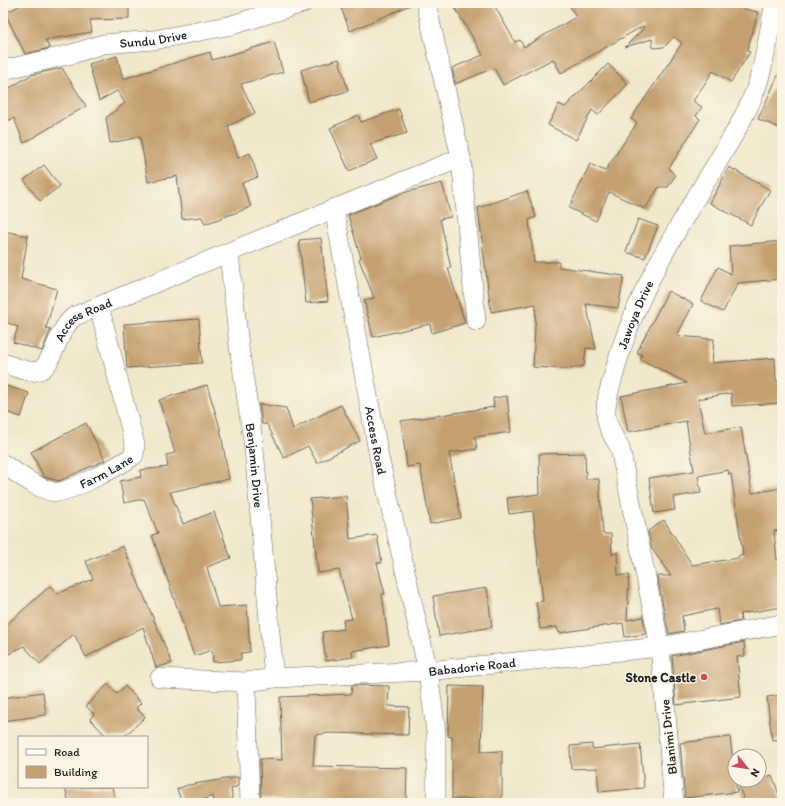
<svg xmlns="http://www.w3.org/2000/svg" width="785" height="806" font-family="Itim,sans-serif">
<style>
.building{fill:#c5a070}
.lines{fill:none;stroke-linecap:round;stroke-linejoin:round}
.minor-casing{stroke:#666359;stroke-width:20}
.minor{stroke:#fff;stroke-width:19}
.poi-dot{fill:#d1495b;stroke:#fcf5e5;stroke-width:1.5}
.labels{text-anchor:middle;stroke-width:3;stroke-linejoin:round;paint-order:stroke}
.street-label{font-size:13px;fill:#1c1c1c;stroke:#fcf5e5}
.poi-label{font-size:13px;font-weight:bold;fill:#1c1c1c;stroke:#fcf5e5;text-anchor:end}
</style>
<rect width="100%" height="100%" fill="#fcf5e5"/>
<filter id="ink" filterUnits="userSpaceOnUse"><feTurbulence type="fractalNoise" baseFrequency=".025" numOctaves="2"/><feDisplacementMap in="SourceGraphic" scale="8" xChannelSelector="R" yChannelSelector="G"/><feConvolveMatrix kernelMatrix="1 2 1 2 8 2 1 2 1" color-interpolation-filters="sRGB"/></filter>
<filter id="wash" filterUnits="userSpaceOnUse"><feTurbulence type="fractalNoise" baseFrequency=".012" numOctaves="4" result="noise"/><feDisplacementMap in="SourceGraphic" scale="16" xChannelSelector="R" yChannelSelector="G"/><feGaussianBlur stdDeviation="0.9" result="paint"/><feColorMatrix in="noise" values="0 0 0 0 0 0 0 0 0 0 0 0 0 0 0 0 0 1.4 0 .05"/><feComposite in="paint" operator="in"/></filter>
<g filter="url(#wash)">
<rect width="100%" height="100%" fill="#efe8ca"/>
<g id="blocks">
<g class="building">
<path d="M25 3H129V19L90 20 92 32 45 40 50 48 25 54 5 13Z"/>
<path d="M339 3H415L350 31Z"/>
<path d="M452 3H493L515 42 520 40 524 47 576 17 568 3H741L740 8 758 12 747 51 750 52 731 82 713 71 693 101 702 107 696 116 700 119 669 168 675 176 668 187H659L645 209 609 192 596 221 569 208 590 164 605 171 637 123 631 119 682 43 674 37 664 47 653 48 652 39 625 47 644 28 643 26 561 73 553 59 503 85 494 68 455 84 452 68 483 55Z"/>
<path d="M274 42 283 72 241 84 255 113 228 126 238 158 250 153 258 177 242 183 251 207 205 224 202 217 182 219 177 176 148 182 140 137 110 143 106 118 125 103 117 91 99 101 89 64 117 56 123 79 210 52 212 60Z"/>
<path d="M339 59 348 91 309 102 301 70Z"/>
<path d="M608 64 628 84 598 115 592 110 576 140 548 125 559 104 565 107Z"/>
<path d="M782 67V129L758 119Z"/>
<path d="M62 68 86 106 24 143 14 118 3 123V92L31 75Z"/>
<path d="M399 109 407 133 370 144 377 159 349 171 330 128 358 115 361 122Z"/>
<path d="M44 165 60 186 40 201 24 180Z"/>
<path d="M729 167 770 190 751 225 710 203Z"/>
<path d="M442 183 451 217 440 219 451 268H448L465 323 432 333 430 324 373 337 364 300 374 298 359 259 361 258 348 215 403 193Z"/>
<path d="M527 191 536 217 529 220 534 262H559V267L624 276 618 308 586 304 596 349 586 348 584 366 567 369 533 367 536 304 491 312 478 208Z"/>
<path d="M638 219 658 226 645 258 626 252Z"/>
<path d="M3 231 28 236 21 279 57 289 46 328 51 329 42 351 13 342 18 327 3 321Z"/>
<path d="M321 238 328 301 306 303 299 240Z"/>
<path d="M782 241V279L738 283 723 312 701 301 718 267 731 274 729 246Z"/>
<path d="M668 291 693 304 677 336 714 339 712 363 775 358 776 380 780 382 782 403 732 406 731 393 698 399 705 433 741 427 752 493 782 488V530L774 531 777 560 782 559V607L740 614 741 621 719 625 717 609 682 616 684 631 669 634 657 576H671L652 549 648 531 664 520 692 565 739 558 738 556 743 555 731 474 729 475 728 470 698 476 701 493 673 497 675 510 654 513 649 478 694 471 686 421 628 432 621 396 687 383 640 359 642 355 637 352Z"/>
<path d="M199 319 202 363 127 368 124 324Z"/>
<path d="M3 385 29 393 21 417 3 411Z"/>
<path d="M207 385 220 428 229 479 170 492 183 524 214 512 231 558 207 567 218 607 247 605 250 652 241 653V660L213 662 212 650 194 656 152 535 158 533 144 499 124 503 120 481 141 477 140 470 168 467 166 455 175 453 159 400Z"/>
<path d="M507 396 511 432 475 437 477 449 449 453 461 518 430 524 420 465 407 467 401 421 494 407 493 398Z"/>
<path d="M259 404 286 408 293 429 341 405 360 441 317 463 308 446 284 458 267 424H262Z"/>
<path d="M86 423 105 460 59 481 44 477 31 452Z"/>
<path d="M585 453 586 479H599L603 534H611L612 555 617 552 618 575H629L627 620 643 617 646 634 625 637 623 623 559 633 557 627 540 629 536 602 543 601 533 511 509 514 507 498 540 494 539 454Z"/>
<path d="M346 496 350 539 377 535 382 563H377L385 594H382L389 645 352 651 353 657 326 661 322 632 344 629 343 620 352 619 339 570 318 573 310 499Z"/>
<path d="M123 546 172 663 156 668 143 627 86 657 74 634 40 664 24 646 3 657V628L50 586 57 594 93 579 86 561Z"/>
<path d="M487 588 492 627 439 636 433 596Z"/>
<path d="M744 642 745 656 737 657 741 697 676 705 672 656Z"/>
<path d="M108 684 117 694 125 686 141 703 136 708 145 717 124 737H107L90 719 94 714 86 706Z"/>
<path d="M352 685 389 686 388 706 409 707 408 735 329 733 315 735 313 766 407 768 406 803H332L261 799 260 759 282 760 280 697 351 694Z"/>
<path d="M449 686 483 687 481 752 502 751V799H452V737L448 736Z"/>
<path d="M43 692 46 715 3 721V698Z"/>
<path d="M782 695V739L772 740 767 697Z"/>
<path d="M730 737 737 792 685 798 680 743Z"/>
<path d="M592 744V749L640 744 644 788 599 792 597 768 571 769 570 746Z"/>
<path d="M772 775 782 803H745L739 786Z"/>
<path d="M238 777V786L231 789 233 803H214L213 796 194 803H182L177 789 188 785Z"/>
<path d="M65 787H112L116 803H69Z"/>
</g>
</g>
</g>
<g filter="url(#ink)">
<use href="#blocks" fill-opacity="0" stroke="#666359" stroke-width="1"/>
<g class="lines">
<defs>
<g id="minor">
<path d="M426 3 461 158 476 321"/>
<path id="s1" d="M3 70 72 54 103 44 154 40 232 25 303 3"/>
<path id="s2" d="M334 208 379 457 428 671 436 732V803"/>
<path id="s3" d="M229 253 239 346 254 448 274 678"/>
<path id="s4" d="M3 363C13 366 27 373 37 371 54 368 56 329 75 316 204 263 331 209 461 158"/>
<path id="s5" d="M3 464C19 474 36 488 54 492 67 494 123 464 134 455L135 445 99 306"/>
<path id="s6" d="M160 678 246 682 274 678 428 671 660 647 782 624"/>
<path d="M246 682 250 803"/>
<path id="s7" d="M674 803 660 647 620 448C614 438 607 427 606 415 605 401 610 387 614 374 632 301 674 234 712 171 725 149 739 128 749 105 765 72 767 38 775 3"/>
</g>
</defs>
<use href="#minor" class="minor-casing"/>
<use href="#minor" class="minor"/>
</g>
</g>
<circle class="poi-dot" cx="704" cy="677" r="4"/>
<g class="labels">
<g class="street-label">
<text dy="5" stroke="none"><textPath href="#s1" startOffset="154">Sundu Drive</textPath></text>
<text dy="5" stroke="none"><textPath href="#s7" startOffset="501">Jawoya Drive</textPath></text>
<text dy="5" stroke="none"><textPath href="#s4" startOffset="108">Access Road</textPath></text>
<text dy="5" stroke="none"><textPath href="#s2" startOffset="236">Access Road</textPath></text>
<text dy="5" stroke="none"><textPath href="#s3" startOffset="214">Benjamin Drive</textPath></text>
<text dy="5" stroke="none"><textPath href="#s5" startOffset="115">Farm Lane</textPath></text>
<text dy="5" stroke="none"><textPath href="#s6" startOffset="313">Babadorie Road</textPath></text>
<text transform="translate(668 737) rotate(-96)" y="5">Blanimi Drive</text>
</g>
<g class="poi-label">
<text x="696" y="682">Stone Castle</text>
</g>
</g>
<rect width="785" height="806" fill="none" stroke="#fcf5e5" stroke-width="16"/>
<rect x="18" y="736" width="130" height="52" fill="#fcf5e5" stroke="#a29e95"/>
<rect x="26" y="749" width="20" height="6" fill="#ffffff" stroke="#a29e95"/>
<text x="54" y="756" font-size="12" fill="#1c1c1c">Road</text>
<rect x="26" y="766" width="20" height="12" fill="#c5a070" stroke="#a29e95"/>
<text x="54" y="776" font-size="12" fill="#1c1c1c">Building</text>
<g transform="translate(747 768) rotate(120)"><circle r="19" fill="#fcf5e5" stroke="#a29e95"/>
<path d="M0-3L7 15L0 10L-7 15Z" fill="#d1495b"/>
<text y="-6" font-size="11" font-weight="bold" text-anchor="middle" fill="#1c1c1c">N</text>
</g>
</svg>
